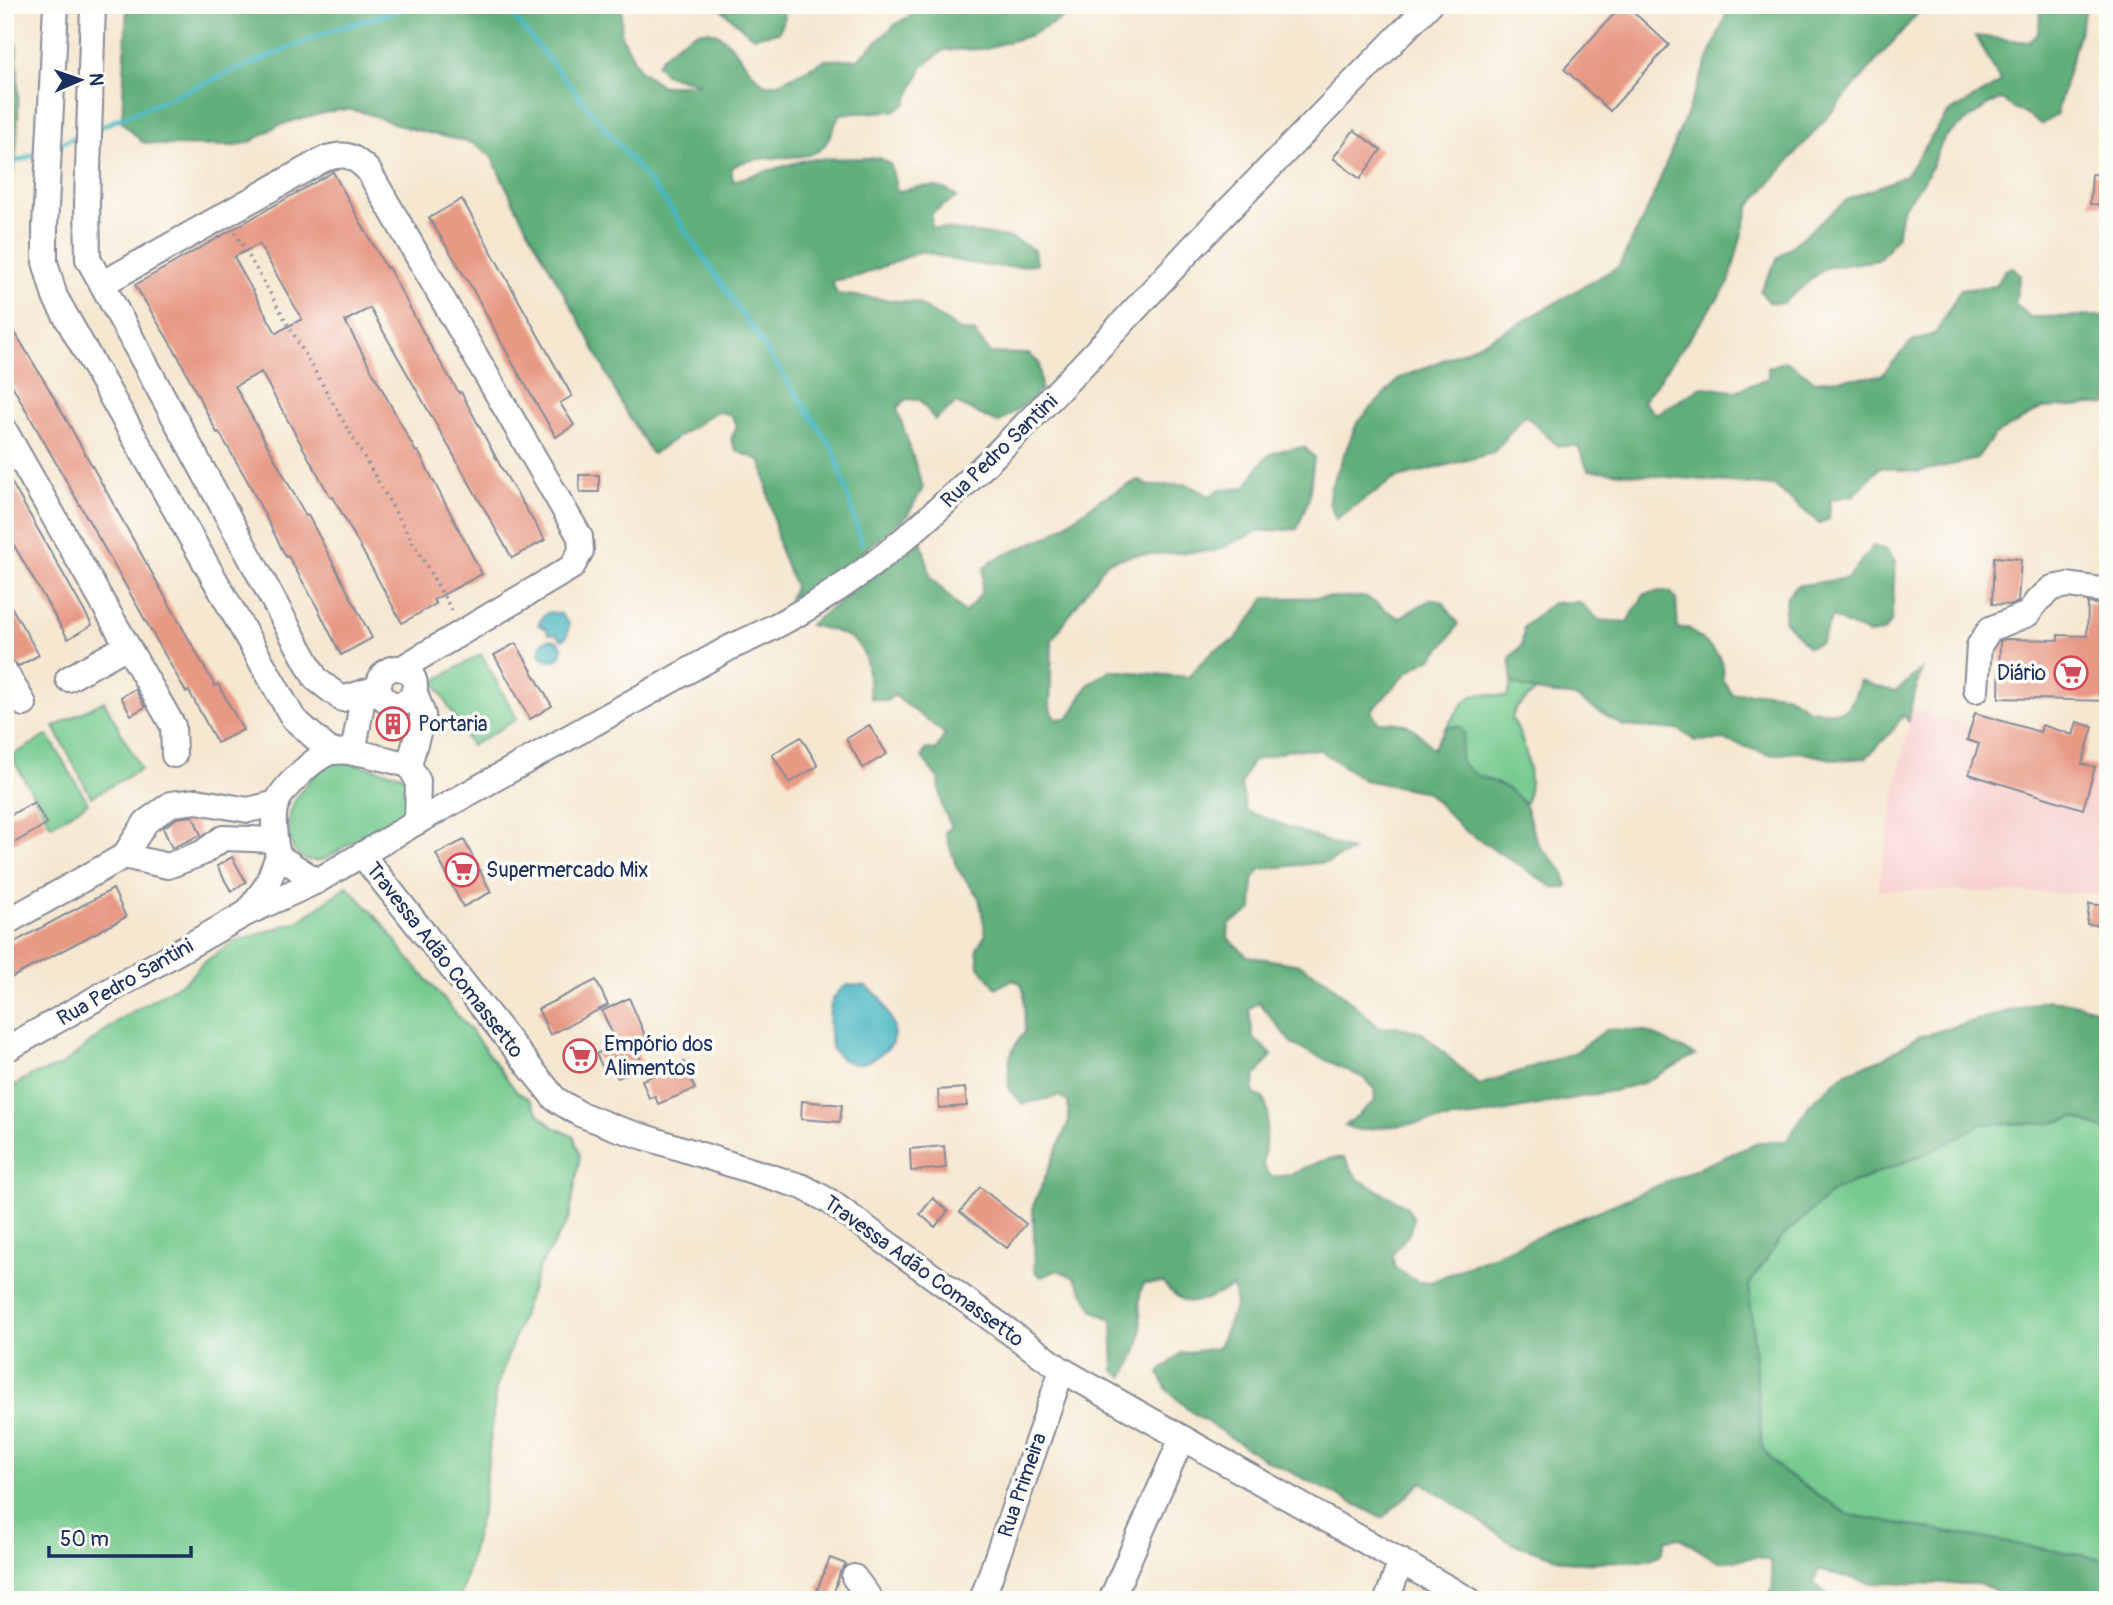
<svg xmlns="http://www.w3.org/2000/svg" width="2113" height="1605" font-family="Pangolin,sans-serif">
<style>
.built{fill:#f7d0ce}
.green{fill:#76cb8f;stroke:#487d76;stroke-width:2}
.forest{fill:#60af7a;stroke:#3e6f6c;stroke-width:2}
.water{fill:#49b7c2;stroke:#327390;stroke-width:2}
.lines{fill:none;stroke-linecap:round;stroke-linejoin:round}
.stream{stroke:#49b7c2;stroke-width:5}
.building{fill:#e79984;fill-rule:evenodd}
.minor-casing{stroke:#888b97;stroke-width:28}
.path{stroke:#888b97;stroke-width:3.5;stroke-dasharray:2 5;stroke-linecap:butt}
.minor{stroke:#fff;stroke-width:24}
.labels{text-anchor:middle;stroke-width:7;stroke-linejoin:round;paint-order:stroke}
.street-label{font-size:21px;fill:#1b2f5e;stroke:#fdfcf7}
.poi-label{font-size:21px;fill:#1b2f5e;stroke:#fdfcf7;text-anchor:start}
</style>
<rect width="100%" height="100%" fill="#fdfcf7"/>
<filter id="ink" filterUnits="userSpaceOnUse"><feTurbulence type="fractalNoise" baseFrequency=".0143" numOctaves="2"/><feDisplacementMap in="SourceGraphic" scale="14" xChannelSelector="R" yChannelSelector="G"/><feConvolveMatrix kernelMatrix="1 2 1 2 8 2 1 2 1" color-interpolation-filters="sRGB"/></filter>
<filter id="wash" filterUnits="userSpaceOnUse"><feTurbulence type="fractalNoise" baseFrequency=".00686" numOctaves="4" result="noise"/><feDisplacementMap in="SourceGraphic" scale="28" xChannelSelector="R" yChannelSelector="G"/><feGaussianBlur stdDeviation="1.57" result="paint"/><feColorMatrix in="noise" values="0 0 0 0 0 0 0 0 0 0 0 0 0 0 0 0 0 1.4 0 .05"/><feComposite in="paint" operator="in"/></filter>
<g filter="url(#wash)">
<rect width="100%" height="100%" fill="#f5e7d0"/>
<path class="built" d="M1913 709 2108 769V894L1877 890 1909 721Z"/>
<g class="green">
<path d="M481 654 517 719 471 746 434 681Z"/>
<path d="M1512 683 1536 691 1515 709 1512 718C1524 740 1537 779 1525 803L1505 787 1468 772 1459 760 1446 727C1471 694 1464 691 1507 697Z"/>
<path d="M104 701 141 769 91 797 54 727Z"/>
<path d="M48 735 88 803 51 825 11 756Z"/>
<path d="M347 762 402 775 406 781 409 809C389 821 369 833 349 844 340 849 330 858 321 860 289 866 283 830 292 807 299 791 314 771 331 764 335 762 342 763 347 762Z"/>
<path d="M347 886 383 924 408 958 471 1031 517 1092 529 1099 540 1115 552 1126 574 1137 580 1156 569 1219 539 1268 496 1389 483 1505 460 1600H5V1091L30 1076 61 1066 120 1019 188 979 202 964 233 942 299 921Z"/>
<path d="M2075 1117 2108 1131V1560L1849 1515 1783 1472 1764 1452 1761 1438 1749 1285 1780 1239 1833 1191 1934 1150 1981 1124 2051 1123Z"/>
</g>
<g class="forest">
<path d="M127 5H622L621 35 640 70 662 86 701 84 665 74 657 64C665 52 674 46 686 38 725 11 740 69 766 85L779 83 825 60 858 59 896 24 928 5H1088L1031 35 984 49 944 50 923 66 905 105 893 111 840 114C835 124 830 140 822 148 806 164 754 151 731 168L733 181 808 159 880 158 891 165 897 192C918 186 939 181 957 197L932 213 931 227 1012 238 1034 250 1037 263C1001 273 956 262 922 251L859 276 832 281 837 294 917 303 961 331 974 332 990 353 1029 354 1039 363 1041 389 1032 399 998 423 956 403 935 420 920 400 906 399 897 408 923 488 907 516 832 577 789 599 795 586 780 551 764 472 760 460 736 451 731 439 737 427 731 415 717 411 652 454 624 409 588 336 520 215 491 156 472 143 407 128 366 113 352 110H337L295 120 277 126 252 141 236 146 165 145 142 142 122 122Z"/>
<path d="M716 5H782L784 19 779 32 753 37Z"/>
<path d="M1730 5H1925L1749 207 1729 283 1643 402 1655 414 1702 387 1736 391 1768 378V368L1786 361 1815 381 1881 376 1911 342 1936 333 1960 290 1995 286 2005 270 2013 267 2020 275 2015 303 2030 317 2108 316V404L2042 408 1994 436 1976 459 1965 462 1917 472 1880 467 1854 495 1830 500 1829 519 1819 523 1775 486 1588 470 1578 446H1558L1525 415 1493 453 1394 479 1336 519 1329 503 1330 489 1357 423 1400 378 1469 349 1515 326 1619 266 1650 204Z"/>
<path d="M2042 5H2087L2056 115 2042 124 2001 100 1989 104 1944 138 1927 176 1902 209 1897 237 1878 260 1825 268 1783 303 1769 302 1760 291 1778 258 1848 199 1905 176 1947 114 2001 82 1976 36 2029 42 2038 33Z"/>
<path d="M14 15C19 77 23 151 5 211V20Z"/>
<path d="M1304 447 1314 457 1309 498 1297 529 1256 532 1215 551 1133 555 1107 562 1052 640 1050 708 1056 719 1069 718 1088 685 1110 670 1188 677 1213 651 1235 640 1266 598 1366 597 1399 618 1431 599 1443 602 1458 624 1451 636 1433 657 1409 671 1371 711 1378 722C1411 722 1411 724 1433 749L1446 727 1459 726 1464 733 1460 760C1474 780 1487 776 1506 788 1535 806 1525 819 1538 843 1549 861 1566 864 1567 888L1553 887 1464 830 1427 792 1364 780 1320 750 1293 749 1252 761 1241 784 1246 811 1352 851 1329 862 1260 869 1253 880 1252 910 1229 924 1228 938 1247 956 1300 965 1324 978 1381 1029 1395 1026 1421 1032 1479 1085 1576 1052 1607 1029 1645 1031 1695 1055 1645 1082 1617 1090 1480 1116 1359 1130 1345 1126 1375 1101 1374 1089 1366 1079 1292 1044 1259 1002 1249 1009 1253 1037 1272 1055 1255 1077 1253 1093 1264 1099 1268 1113 1263 1166 1270 1176C1298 1180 1314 1155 1344 1158L1358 1179 1406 1206 1414 1219 1410 1232 1392 1255 1395 1268 1418 1282H1431L1760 1142 1787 1141 1810 1104 1846 1072 1884 1058 1918 1037 2047 1000 2068 1002 2108 1012V1131L2075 1117 2051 1123 1981 1124 1934 1150 1833 1191 1780 1239 1749 1285 1761 1438 1765 1452 1783 1472 1849 1515 2108 1560V1600H2007L1991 1588 1978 1584 1870 1583 1818 1570 1814 1584 1835 1600H1766L1773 1588 1770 1561 1758 1557 1718 1562 1680 1538 1666 1540 1661 1554 1649 1560 1573 1563 1511 1543 1422 1482 1383 1518 1262 1458 1190 1411 1167 1390 1159 1373 1181 1353 1218 1348 1236 1305 1233 1287C1201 1301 1189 1314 1163 1283L1144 1284C1136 1298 1141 1314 1141 1329 1140 1347 1133 1362 1123 1377L1114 1371 1112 1320 1094 1311 1075 1278 1058 1270 1041 1277 1035 1271 1033 1206 1069 1121 1068 1102 1060 1096 1023 1104 1009 1090C1008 1064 1007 1053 1025 1032L1024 993 1021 983 1012 980 996 988 979 966 977 948 986 934 979 898 957 868 945 832 952 827 942 807 939 780 922 757 926 749 936 750 945 734 894 695 887 701 870 698C867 644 863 636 809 625L921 540 931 578 965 613 981 594 984 568 993 560 1051 535 1102 498 1138 480 1149 486 1186 484 1210 496 1220 489 1246 487C1267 453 1264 452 1304 447Z"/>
<path d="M1873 546 1887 550 1895 562 1892 621 1883 632 1868 634 1832 617 1821 642 1808 647 1784 620 1787 596 1796 586 1848 578Z"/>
<path d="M1662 591 1671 592 1676 600 1678 629 1688 628C1703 642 1730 656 1722 679L1732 694C1764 693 1782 686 1808 710 1846 711 1847 720 1860 681L1895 692 1922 669 1911 705 1909 721 1903 715 1893 730 1866 758 1837 760 1799 752 1770 755 1725 740 1695 741 1680 730 1623 726 1575 697 1536 691 1512 683 1510 658 1522 645 1524 627 1552 603 1579 602 1599 620 1627 622 1645 594Z"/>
</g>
<g class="water">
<path d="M549 612 561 614 569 624 567 636 563 640 555 634H548L547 629 538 625 544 615Z"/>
<circle cx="551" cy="650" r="11"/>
<path d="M847 985 866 986 881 998 894 1026 893 1043C882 1055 861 1071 844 1060 839 1058 835 1052 831 1048 830 1023 823 999 847 985Z"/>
</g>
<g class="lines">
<g class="stream">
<path d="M504 5 669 206 834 450 862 544"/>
<path d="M95 129 335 29 419 5"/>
<path d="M57 145 83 134"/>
<path d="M5 166 41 152"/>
</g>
</g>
<g id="blocks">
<g class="building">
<path d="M1622 5H1626L1669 45 1610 111 1564 69Z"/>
<path d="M1354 130 1381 150 1360 179 1333 158Z"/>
<path d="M333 172 386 268 388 267 430 345 459 393 461 392 502 469 545 540 512 558 370 308 345 321 416 452 418 451 482 574 433 600 436 604 402 623 333 497 331 498 261 372 235 386 306 516 308 515 372 638 341 655 316 605 288 556 286 557 247 480 219 432 217 433 178 356 135 285ZM259 244 302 319 276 333 234 257Z"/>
<path d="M2092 174 2108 175V205L2090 204Z"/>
<path d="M462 199 572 396 560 403 574 425 556 437 513 364 472 288 429 218Z"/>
<path d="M5 316 48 387 215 686 218 684 243 730 217 743 189 691 186 692 5 373Z"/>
<path d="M5 471 92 625 68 639 5 530Z"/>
<path d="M579 475H599V492H580Z"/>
<path d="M1994 557 2021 559 2018 602 2012 605 1992 604Z"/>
<path d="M5 596 39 655 19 666 9 658 5 651Z"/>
<path d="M2088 603 2108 606V701L1999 698 2000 641 2005 639 2058 640V635L2087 636Z"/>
<path d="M516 643 552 706 530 719 494 655Z"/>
<path d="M135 689 145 707 131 715 121 697Z"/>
<path d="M1975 713 2040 732 2042 725 2073 735 2077 722 2093 727 2082 764 2095 767 2083 809 1969 774 1979 744 1967 740Z"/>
<path d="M869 725 887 754 863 768 846 739Z"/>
<path d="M801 737 818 766 789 783 772 754Z"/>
<path d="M34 802 47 824 5 848V818Z"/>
<path d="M193 816 201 835 172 848 163 828 177 818Z"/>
<path d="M464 840 491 892 463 907 436 854Z"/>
<path d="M232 857 246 882 231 891 217 866Z"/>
<path d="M113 889 126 917 5 981V947Z"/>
<path d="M2089 904 2108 906V926L2087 924Z"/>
<path d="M596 980 608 1005 550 1035 538 1009Z"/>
<path d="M629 998 648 1042 635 1048 644 1066 618 1078 608 1066 603 1068 596 1054 617 1044 602 1011Z"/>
<path d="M684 1062 695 1089 658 1104 655 1096 649 1098 642 1080Z"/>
<path d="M965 1088 967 1106 939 1108 938 1090Z"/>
<path d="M802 1101 842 1105 840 1122 801 1119Z"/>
<path d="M944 1146 946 1168 911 1171 910 1149Z"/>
<path d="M980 1187 1026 1224 1007 1248 960 1212Z"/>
<path d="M933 1198 948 1211 935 1227 920 1214Z"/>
<path d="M830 1558 846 1564 840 1572 833 1596 817 1590Z"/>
</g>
</g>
</g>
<g filter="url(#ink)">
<use href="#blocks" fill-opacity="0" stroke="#888b97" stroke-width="2"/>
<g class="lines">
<defs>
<g id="minor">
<path d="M56 5 45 227V262L55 297 293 718 331 752"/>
<path d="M93 5 87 203 88 259 102 284"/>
<path d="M5 431 173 726 174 755"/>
<circle cx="397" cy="686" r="18"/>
<path d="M5 672 24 704"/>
<path d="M68 679 127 646"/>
<path d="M378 688 342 699 316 679 102 284 324 159C346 152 352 155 368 170L580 537 581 551 572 567 402 668"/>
<path d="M1976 690 1979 646 1990 629 2028 614 2037 601 2052 588 2068 585 2108 591"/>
<path d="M353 753 364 692"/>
<path d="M409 765 423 715 414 690"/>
<path d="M124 856 168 866 202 853 223 838 274 840"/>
<path d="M363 856 555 1099 580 1114 616 1128 803 1187 829 1201 1062 1370 1469 1600"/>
<path d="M317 881 278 856C275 843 271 815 277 802 283 788 318 753 333 752 357 749 386 760 409 765L418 781 417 822"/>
<path d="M248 911 267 885 278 856"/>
<path d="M5 923 124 856 146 822 171 804 197 801 248 810 277 803"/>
<path d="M5 1050 245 914 317 881 417 822 731 647C839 601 912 537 995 455 1063 388 1127 318 1192 248 1270 166 1350 86 1429 5"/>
<path d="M854 1577 871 1600"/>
<path d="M982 1600 1062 1370"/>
<path d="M1111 1600 1182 1438"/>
<path d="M1387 1600 1401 1561"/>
</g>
</defs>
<use href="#minor" class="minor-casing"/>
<path class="path" d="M235 232 454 614"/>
<use href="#minor" class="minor"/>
</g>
</g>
<defs>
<symbol id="supermarket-ring" viewBox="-11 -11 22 22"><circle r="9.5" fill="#fdfcf7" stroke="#d1495b" stroke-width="1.5"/><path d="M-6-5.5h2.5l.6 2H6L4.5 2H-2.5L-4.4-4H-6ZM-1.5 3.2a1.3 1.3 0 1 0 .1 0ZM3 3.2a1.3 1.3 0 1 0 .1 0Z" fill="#d1495b"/></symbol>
<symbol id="building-ring" viewBox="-11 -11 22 22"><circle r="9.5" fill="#fdfcf7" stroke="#d1495b" stroke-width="1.5"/><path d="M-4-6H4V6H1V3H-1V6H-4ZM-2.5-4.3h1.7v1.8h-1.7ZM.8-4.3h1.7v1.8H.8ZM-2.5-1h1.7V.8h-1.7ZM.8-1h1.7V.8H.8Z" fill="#d1495b"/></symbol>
</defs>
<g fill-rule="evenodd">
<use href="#supermarket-ring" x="2052" y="654" width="38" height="38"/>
<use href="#building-ring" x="374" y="705" width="38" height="38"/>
<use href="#supermarket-ring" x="443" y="851" width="38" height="38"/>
<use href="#supermarket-ring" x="561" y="1037" width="38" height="38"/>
</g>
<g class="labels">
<g class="street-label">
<text transform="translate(999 451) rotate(-44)" y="7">Rua Pedro Santini</text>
<text transform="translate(445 960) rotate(52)" y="7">Travessa Adão Comassetto</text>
<text transform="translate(125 982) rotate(-30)" y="7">Rua Pedro Santini</text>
<text transform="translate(924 1271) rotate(36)" y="7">Travessa Adão Comassetto</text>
<text transform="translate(1022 1485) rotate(-71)" y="7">Rua Primeira</text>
</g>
<g class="poi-label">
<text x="2046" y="680" text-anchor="end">Diário</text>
<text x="418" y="731">Portaria</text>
<text x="486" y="877">Supermercado Mix</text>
<text x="604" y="1051">Empório dos<tspan x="604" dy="24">Alimentos</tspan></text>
</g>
</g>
<rect width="2113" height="1605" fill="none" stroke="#fdfcf7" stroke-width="28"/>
<g transform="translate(80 80) rotate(88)" stroke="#fdfcf7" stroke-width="5" paint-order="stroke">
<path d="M0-5L12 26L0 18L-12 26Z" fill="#1b2f5e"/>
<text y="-10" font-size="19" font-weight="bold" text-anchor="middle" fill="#1b2f5e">N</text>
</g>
<path d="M49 1546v10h142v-10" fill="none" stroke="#1b2f5e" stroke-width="3.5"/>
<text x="60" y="1546" font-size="21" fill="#1b2f5e" stroke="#fdfcf7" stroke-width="5" paint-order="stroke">50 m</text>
</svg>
